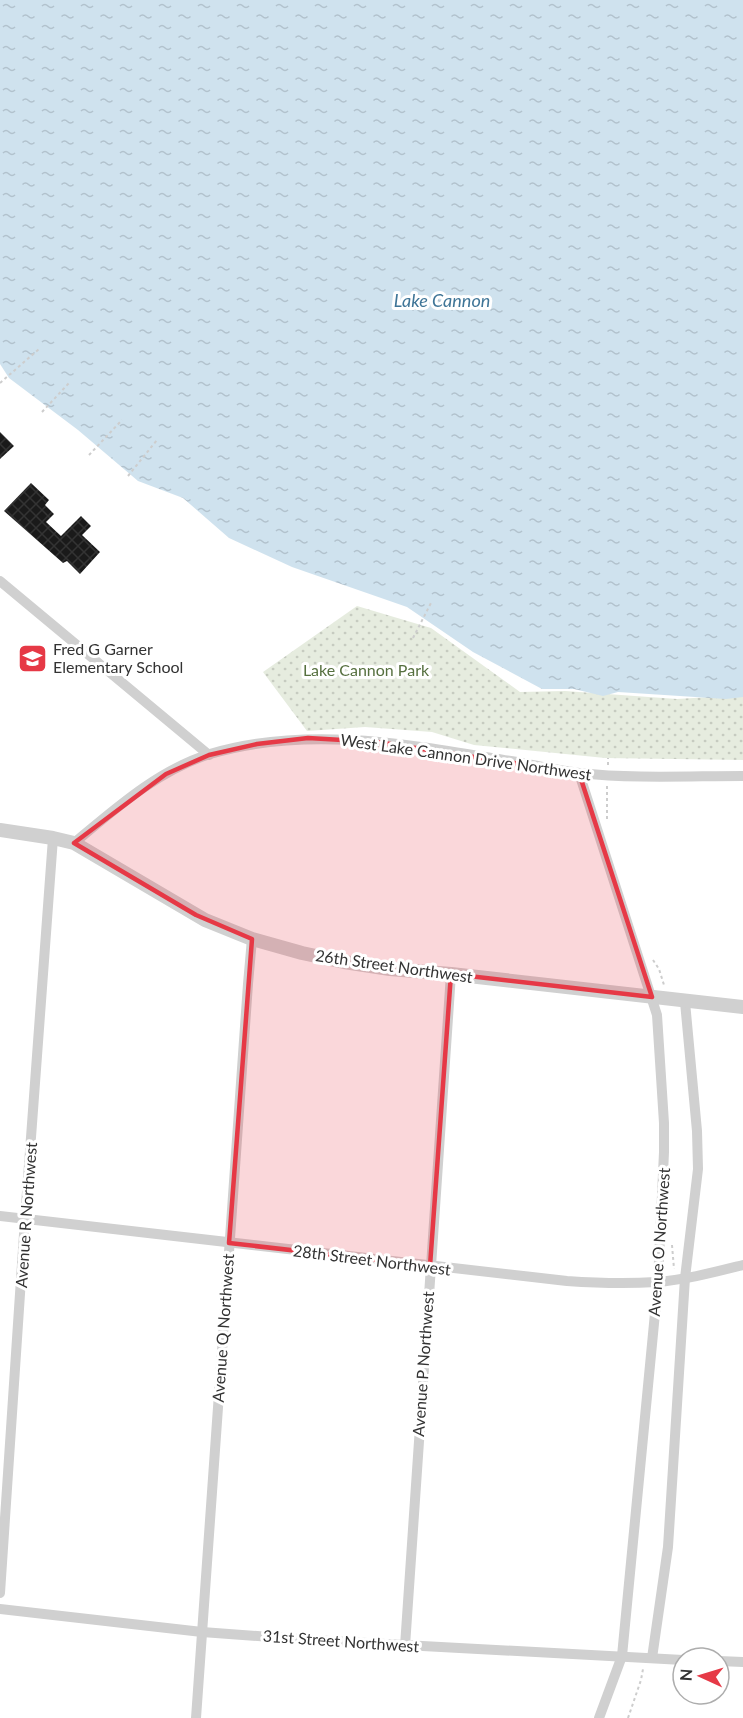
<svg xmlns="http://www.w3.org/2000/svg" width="743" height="1718" font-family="Lato,sans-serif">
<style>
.grass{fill:url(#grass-dots)}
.water{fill:url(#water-ripples)}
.building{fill:url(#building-cross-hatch)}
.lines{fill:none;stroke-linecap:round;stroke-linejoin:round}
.path{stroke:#cdcdcd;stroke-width:2;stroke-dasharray:3 3;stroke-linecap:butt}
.minor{stroke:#d0d0d0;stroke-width:10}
.tertiary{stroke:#d0d0d0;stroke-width:14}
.marked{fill:#e63946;fill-opacity:0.2;stroke:#e63946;stroke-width:4.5;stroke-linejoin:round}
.labels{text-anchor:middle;stroke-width:6;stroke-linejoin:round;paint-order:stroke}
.poi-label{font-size:16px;fill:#333;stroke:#fff;text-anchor:start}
.park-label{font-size:16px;fill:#56703f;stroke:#fff}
.street-label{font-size:16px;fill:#333;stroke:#fff}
.water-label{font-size:18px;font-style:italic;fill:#3f7597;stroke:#fff}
</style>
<defs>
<pattern id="grass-dots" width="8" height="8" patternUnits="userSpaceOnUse" patternTransform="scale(1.5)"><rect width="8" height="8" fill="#e6ecdf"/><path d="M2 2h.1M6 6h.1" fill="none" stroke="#c6cbc0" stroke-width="1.8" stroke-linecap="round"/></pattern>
<pattern id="water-ripples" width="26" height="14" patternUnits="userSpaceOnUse" patternTransform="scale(1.5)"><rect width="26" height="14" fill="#cfe2ee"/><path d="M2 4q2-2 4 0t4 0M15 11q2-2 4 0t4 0" fill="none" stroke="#b2c2cd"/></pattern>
<pattern id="building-cross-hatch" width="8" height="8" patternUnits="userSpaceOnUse" patternTransform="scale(1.5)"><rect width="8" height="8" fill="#1a1a1a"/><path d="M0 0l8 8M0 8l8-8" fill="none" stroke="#333"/></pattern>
</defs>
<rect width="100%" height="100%" fill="#fff"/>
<path class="grass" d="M357 606 431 628 520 692 565 691 677 699 743 695V760L605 758 474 745 432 732 365 727 307 731 263 672Z"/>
<path class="water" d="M0 0H743V697L726 699 618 692 603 696 574 689H542L473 652 407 607 292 567 229 538 183 498 138 481 78 430 9 378 0 364Z"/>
<g class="building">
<path d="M0 432 14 446 0 459Z"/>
<path d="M31 483 49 500 45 505 54 514 46 522 61 536 81 516 91 526 82 535 100 552 80 574 67 561 63 563 4 511Z"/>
</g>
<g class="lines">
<g class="path">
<path d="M0 383 39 349"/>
<path d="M42 412 69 383"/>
<path d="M89 455 122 420"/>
<path d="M128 476 157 440"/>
<path d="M413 638 431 603"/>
<path d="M608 765V758"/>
<path d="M607 819V785"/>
<path d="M653 960 659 969 664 985"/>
<path d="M672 1245 674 1269"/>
<path d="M628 1718 641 1680 643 1669"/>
</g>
<g class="minor">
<path d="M0 581 209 755"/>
<path d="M579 773 657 1015 664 1123V1152L658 1282 622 1656 599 1718"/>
<path d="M74 843C115 809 158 770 210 754 311 724 416 746 517 762 537 766 558 770 579 773 634 779 689 776 743 776"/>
<path d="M0 1216 567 1281C596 1283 626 1284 656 1282 685 1280 715 1272 743 1265"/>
<path d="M0 1593 25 1219 53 838"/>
<path d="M0 1609 202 1632 312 1640 683 1660"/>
<path d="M405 1646 451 974"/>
<path d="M652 1658 668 1547 685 1278 698 1169 697 1131 685 1002"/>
<path d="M719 1661 743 1662"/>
<path d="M196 1718 248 984 252 939"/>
</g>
<path class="tertiary" d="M0 830 53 838 74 843 205 920 252 939 302 953 344 962 390 969 451 974 743 1007"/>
</g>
<path class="marked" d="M308 738 377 742 579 773 652 997 451 974 430 1266 229 1243 252 939 196 915 74 843 166 774 209 755 257 744Z"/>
<defs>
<symbol id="school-square" viewBox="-11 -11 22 22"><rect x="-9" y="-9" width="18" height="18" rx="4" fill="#e63946" stroke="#fff"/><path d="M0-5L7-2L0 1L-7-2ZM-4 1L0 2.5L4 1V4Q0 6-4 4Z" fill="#fff"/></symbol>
</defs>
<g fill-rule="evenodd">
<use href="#school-square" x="16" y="642" width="33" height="33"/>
</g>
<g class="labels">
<g class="poi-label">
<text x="53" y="655">Fred G Garner<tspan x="53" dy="18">Elementary School</tspan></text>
</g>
<g class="park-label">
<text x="366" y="676">Lake Cannon Park</text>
</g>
<g class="street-label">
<text transform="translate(466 757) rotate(8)" y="6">West Lake Cannon Drive Northwest</text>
<text transform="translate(394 966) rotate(8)" y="6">26th Street Northwest</text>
<text transform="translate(26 1215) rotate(-86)" y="6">Avenue R Northwest</text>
<text transform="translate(659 1242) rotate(-86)" y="6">Avenue O Northwest</text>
<text transform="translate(372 1260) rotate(7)" y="6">28th Street Northwest</text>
<text transform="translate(223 1328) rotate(-86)" y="6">Avenue Q Northwest</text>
<text transform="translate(423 1364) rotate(-86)" y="6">Avenue P Northwest</text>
<text transform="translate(341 1641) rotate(4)" y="6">31st Street Northwest</text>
</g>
<g class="water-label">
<text x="442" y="307">Lake Cannon</text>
</g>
</g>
<g transform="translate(701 1676) rotate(274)"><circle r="28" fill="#ffffff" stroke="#adadad" stroke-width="1.5"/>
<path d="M0-4.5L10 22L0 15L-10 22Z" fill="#e63946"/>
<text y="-9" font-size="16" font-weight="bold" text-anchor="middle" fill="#333333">N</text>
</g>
</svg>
